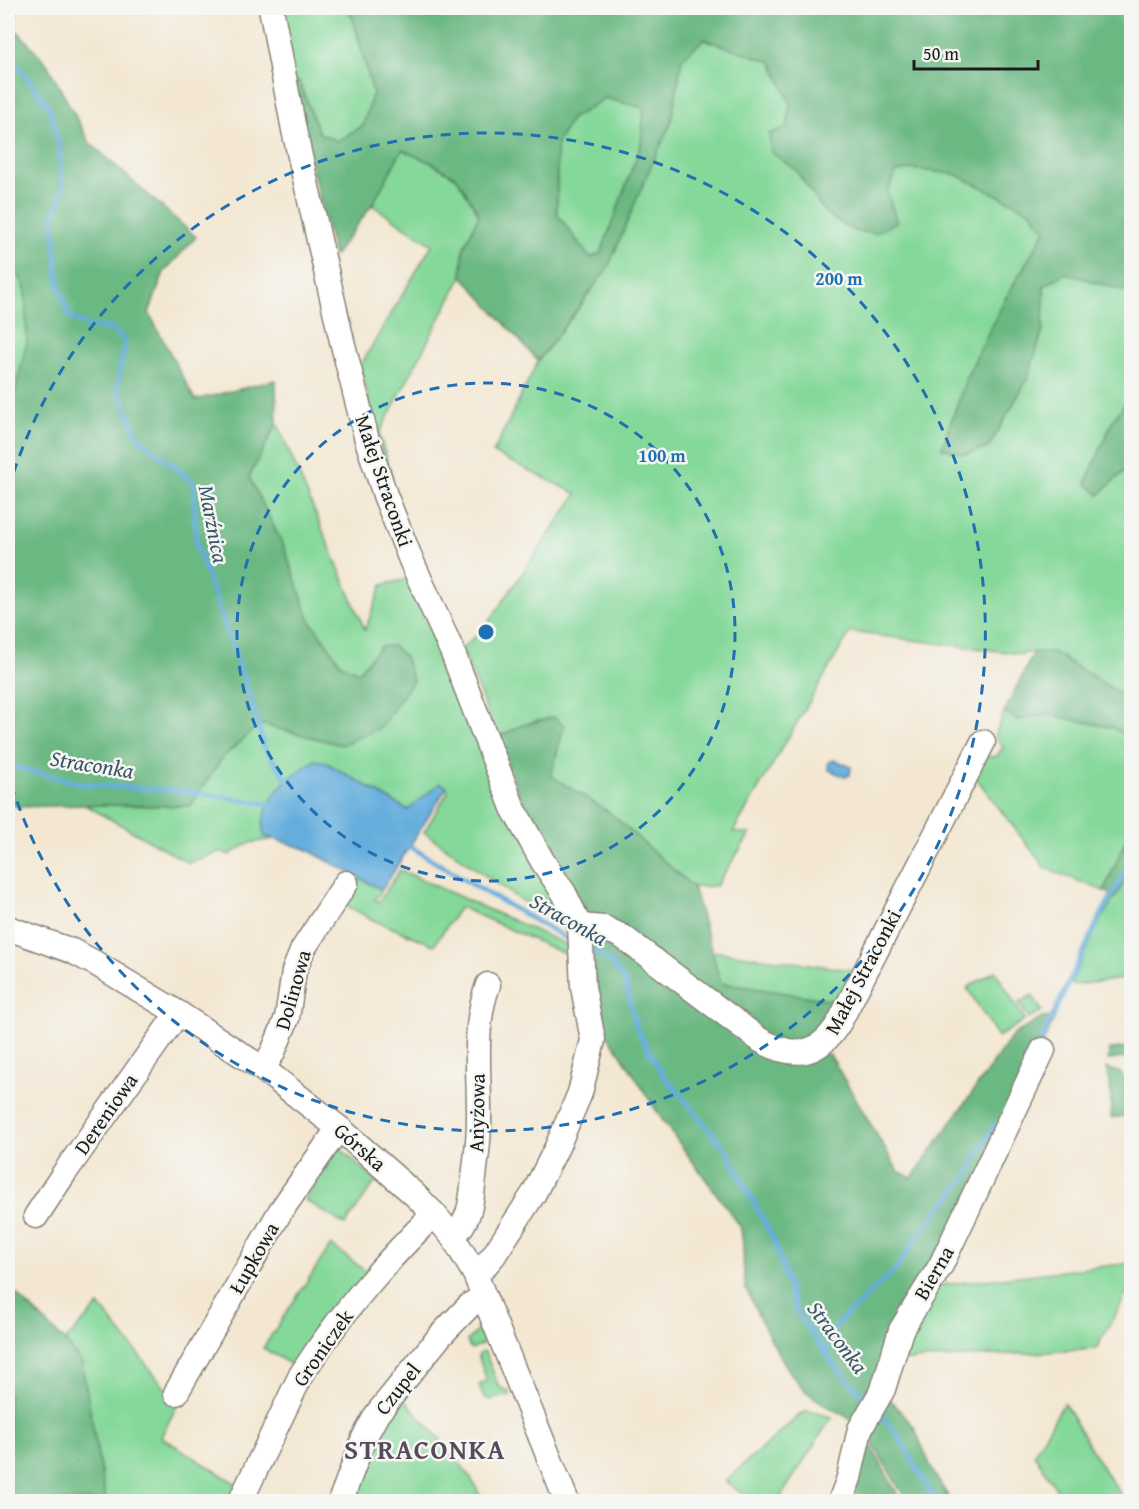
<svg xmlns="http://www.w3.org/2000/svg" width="1139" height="1509" font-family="'Gentium Book Plus',serif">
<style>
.green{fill:#84d89a;stroke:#507a5b;stroke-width:1.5}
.forest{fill:#6bb882;stroke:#446a4f;stroke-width:1.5;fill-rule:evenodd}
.water{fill:#65aedd;stroke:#40657c;stroke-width:1.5}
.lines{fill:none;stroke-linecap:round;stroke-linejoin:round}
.stream{stroke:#65aedd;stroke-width:5}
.minor-casing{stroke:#888277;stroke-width:27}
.minor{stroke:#fff;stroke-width:24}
.ring{fill:none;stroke:#1f6fb2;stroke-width:3;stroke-dasharray:10 8}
.labels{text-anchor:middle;stroke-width:5;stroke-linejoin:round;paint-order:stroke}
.street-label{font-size:21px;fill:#1c1c1c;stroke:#f6f6f2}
.water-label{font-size:22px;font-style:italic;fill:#395669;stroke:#f6f6f2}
.district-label{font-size:27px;font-weight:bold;letter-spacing:1.5px;fill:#574a5c;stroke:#f6f6f2}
.centre{fill:#1f6fb2;stroke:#f6f6f2;stroke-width:3}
.ring-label{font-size:18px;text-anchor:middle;font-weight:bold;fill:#1f6fb2;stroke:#f6f6f2;stroke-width:5;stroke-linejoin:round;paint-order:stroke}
</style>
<rect width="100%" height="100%" fill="#f6f6f2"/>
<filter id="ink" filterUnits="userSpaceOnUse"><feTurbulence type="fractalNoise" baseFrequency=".0167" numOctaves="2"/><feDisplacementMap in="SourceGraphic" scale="12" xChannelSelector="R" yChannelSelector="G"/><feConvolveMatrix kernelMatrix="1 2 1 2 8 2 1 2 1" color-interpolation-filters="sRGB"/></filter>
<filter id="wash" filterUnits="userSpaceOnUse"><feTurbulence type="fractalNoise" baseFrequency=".008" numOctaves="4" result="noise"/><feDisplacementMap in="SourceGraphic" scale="24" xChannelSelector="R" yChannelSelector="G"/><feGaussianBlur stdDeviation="1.35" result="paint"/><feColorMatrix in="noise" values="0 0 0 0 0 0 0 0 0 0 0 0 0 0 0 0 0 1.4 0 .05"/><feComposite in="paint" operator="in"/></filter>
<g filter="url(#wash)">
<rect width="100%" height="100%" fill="#f3e7d2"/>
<g class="green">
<path d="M278 8H346L353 18 373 93 363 126 337 141 319 133 299 82 291 85Z"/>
<path d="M704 39 772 62 790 102 788 127 771 152 796 170 826 214 854 231 876 233 887 192 896 172 911 169 955 174 1030 211 1045 231 1004 301 967 376 942 447 963 454 988 448 1027 380 1043 330 1044 286 1065 273 1131 293V395L1113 420 1086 482 1099 495 1126 469 1131 453V697L1124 696 1034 652 1022 654 850 632 733 832 750 834 716 886 693 887 609 812 550 776 564 726 538 720 520 726 497 738 462 648 483 630 577 494 493 453 538 361 583 303 671 123 682 58Z"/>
<path d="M605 98 644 108 641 145 601 253 590 258 557 214V143L571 119Z"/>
<path d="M402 149 432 163 457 178 479 215 463 250 462 276 379 434 392 477 388 478 360 366 432 245 372 205Z"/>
<path d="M8 254 25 287 27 341 8 424Z"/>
<path d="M277 423 365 630 382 585 408 579 470 720 468 727 573 930 519 899 424 832 448 792 447 787 408 810 325 762 315 760 264 836 274 839 249 843 229 855 221 851 189 863 85 805 190 806 223 757 260 724 342 745 381 646 358 673 341 664 309 619 284 547 249 477Z"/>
<path d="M1004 712 1018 720 1046 714 1114 728 1131 739V828L1104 891 1045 868 973 774 983 756 996 757 1003 747 995 735Z"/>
<path d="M400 870 574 948V958L460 907 434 945 371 919 344 904 360 878 382 890 375 900 379 902Z"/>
<path d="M1131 870V978L1074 985 1071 983 1098 925Z"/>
<path d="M711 951 860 971 844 1002 721 983Z"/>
<path d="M995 971 1025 1020 998 1037 967 988Z"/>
<path d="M1032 995 1042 1011 1029 1019 1019 1003Z"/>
<path d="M339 1147 376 1181 345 1225 305 1200Z"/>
<path d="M331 1245 372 1276 300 1370 263 1348Z"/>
<path d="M1131 1263V1286L1096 1349 894 1361 932 1286Z"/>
<path d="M99 1305 171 1395 180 1400 161 1437 264 1501H8V1339L82 1364 65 1341Z"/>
<path d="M482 1326 485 1334 482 1344 472 1349 470 1348 467 1341Z"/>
<path d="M483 1351 485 1352 499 1387 509 1391 510 1395 490 1400 484 1397 479 1385 487 1381 478 1355Z"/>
<path d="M398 1393C422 1420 471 1468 482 1501L343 1502Z"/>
<path d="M1064 1403 1105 1472 1126 1501H1064L1034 1454Z"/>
<path d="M809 1411 832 1417 778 1501H751L725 1481 802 1413Z"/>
</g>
<g class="forest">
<path d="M8 8H18L14 27 47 64 90 143 196 237 164 272 149 313 195 400 276 380 277 423 249 477 284 547 309 619 341 664 358 672 381 646H393L405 657 413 681 380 728 342 745 260 724 223 757 190 806 85 805 19 807 8 804V424L27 341 25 287 8 254Z"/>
<path d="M346 8H1131V293L1065 273 1044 286 1043 330 1027 380 988 448 963 454 942 448 967 376 1004 301 1045 231 1030 211 955 174 912 169 896 172 887 192 897 222 876 233 854 231 826 214 796 170 771 152 769 134 788 127 790 102 772 62 704 39 682 59 671 123 646 177 608 268 538 361 462 276 463 250 479 214 457 178 432 163 402 150 372 205 334 256 291 85 299 81 319 133 337 141 363 126 373 93 353 18ZM605 98 644 108 641 145 601 253 590 258 557 214V143L571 119Z"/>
<path d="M1131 395V453L1126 469 1099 495 1086 483 1113 420Z"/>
<path d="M1034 652H1053L1124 696 1131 697V739L1114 728 1046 714 1018 720 1004 712Z"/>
<path d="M554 717 564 726 551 776 609 812 693 887 721 983 844 1002 829 1032 783 1046 586 916 539 844 497 738 520 726Z"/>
<path d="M1131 828V870L1116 896 1104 891Z"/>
<path d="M600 936 759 1045 830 1055 898 1171 912 1178 1013 1035 1042 1018 1055 1017 1013 1107 856 1422C841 1413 822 1405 808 1393 788 1378 757 1314 746 1289 741 1268 746 1247 740 1226L663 1121 620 1053 600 1026 597 1016 592 938Z"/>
<path d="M1131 1047V1057L1108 1060 1110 1049Z"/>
<path d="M1106 1068 1121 1073 1124 1079 1131 1076V1115L1111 1118V1093Z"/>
<path d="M8 1286 65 1341 82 1364 106 1501H8Z"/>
<path d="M886 1395 914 1427 933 1472 951 1501H907L865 1431Z"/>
<path d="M867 1444 872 1448 901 1501 844 1502Z"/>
</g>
<g class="water">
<path d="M315 760 325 762 408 810 440 783 447 787 382 890 306 849 264 836C261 825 263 820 267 809 277 783 293 775 315 760Z"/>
<path d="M835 760 851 767 850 775 845 777 829 770 828 764 831 761Z"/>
</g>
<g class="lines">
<g class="stream">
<path d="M8 9V8"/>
<path d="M8 53 49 107 59 144 63 190 53 218 59 287 70 317 91 327 112 328 125 341 117 387 138 437 193 482 196 544 247 687 264 747 290 784"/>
<path d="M8 765 82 784 192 792 275 805"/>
<path d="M404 843 487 893 575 943"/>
<path d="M589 949 610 961 625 982 637 1029 661 1072 727 1151 775 1243 795 1309 834 1365 869 1402"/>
<path d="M1040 1043 1100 917 1132 860"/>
<path d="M826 1353 835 1326 896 1269 918 1235 973 1169 975 1159 995 1125"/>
<path d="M877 1411 896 1432 936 1502"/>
</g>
</g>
</g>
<g filter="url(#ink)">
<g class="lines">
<defs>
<g id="minor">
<path d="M271 8 294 130 342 341 367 440 385 495 411 560 452 651 513 808 543 862 564 893 580 926 583 987 593 1040 580 1093 557 1147 534 1193 494 1255 483 1268 475 1274"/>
<path d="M580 926 604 928 623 937 760 1040C794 1059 819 1057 840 1021L983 742"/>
<path d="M8 928 72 951 95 963 178 1013 263 1069 340 1129 415 1195 434 1214 453 1237 475 1274 567 1502"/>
<path d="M263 1069 273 1052 287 1018 294 971 303 949 346 883"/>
<path d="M36 1216 65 1172 178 1013"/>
<path d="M453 1237C471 1218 471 1203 474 1178 476 1159 479 1141 479 1122 480 1077 472 1028 488 985"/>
<path d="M176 1393 280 1212 333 1136 340 1129"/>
<path d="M240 1502 301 1375C338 1317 385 1262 434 1214"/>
<path d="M340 1502 364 1438 377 1414 440 1336 470 1305 484 1297"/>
<path d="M840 1502 849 1478 860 1429 883 1389 901 1330 941 1265 1043 1050"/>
</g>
</defs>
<use href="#minor" class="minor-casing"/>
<use href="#minor" class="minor"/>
</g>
</g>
<g class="ring">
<circle cx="486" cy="632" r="249"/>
<path d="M8 490A499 499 0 1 1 8 774"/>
</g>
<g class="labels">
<g class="street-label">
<text transform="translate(384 481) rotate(71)" y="7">Małej Straconki</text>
<text transform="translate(863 972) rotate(-62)" y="7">Małej Straconki</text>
<text transform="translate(293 990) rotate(-74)" y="7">Dolinowa</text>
<text transform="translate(477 1113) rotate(-89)" y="7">Anyżowa</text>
<text transform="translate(106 1114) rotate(-55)" y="7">Dereniowa</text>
<text transform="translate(360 1147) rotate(41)" y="7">Górska</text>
<text transform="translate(254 1258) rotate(-60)" y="7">Łupkowa</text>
<text transform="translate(934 1273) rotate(-60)" y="7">Bierna</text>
<text transform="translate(323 1348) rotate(-55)" y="7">Groniczek</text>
<text transform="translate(398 1389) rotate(-52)" y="7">Czupel</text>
</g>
<g class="water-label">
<text transform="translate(214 524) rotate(79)" y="8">Marźnica</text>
<text transform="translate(92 764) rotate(9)" y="8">Straconka</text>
<text transform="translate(569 919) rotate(29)" y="8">Straconka</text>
<text transform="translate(838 1337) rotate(53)" y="8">Straconka</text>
</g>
<g class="district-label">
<text x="425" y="1459">STRACONKA</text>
</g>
</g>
<circle cx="486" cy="632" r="9" class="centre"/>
<g class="ring-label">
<text x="839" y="285">200 m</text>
<text x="662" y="462">100 m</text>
</g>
<rect width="1139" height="1509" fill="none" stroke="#f6f6f2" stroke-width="30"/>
<path d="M914 60v9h124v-9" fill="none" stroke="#1c1c1c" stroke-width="3"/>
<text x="923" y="60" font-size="18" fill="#1c1c1c" stroke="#f6f6f2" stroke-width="4.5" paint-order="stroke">50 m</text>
</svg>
